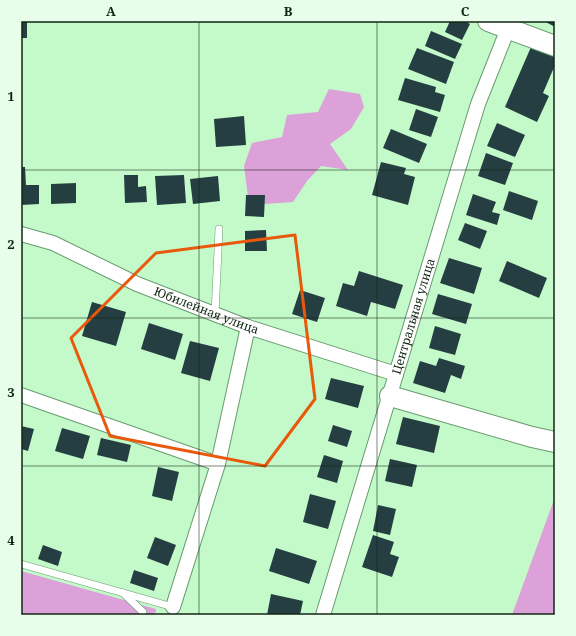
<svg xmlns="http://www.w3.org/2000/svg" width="576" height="636" font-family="'Noto Serif',serif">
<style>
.green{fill:#dca1d9}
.building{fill:#253e42}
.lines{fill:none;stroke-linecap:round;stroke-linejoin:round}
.lane-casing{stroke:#689b6f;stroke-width:8}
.street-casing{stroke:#689b6f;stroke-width:16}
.secondary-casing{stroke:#689b6f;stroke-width:22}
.lane{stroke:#fff;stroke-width:7}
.street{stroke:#fff;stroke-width:14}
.secondary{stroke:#fff;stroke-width:20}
.marked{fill:none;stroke:#e8590c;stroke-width:3;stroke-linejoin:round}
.grid{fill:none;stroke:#112614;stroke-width:1;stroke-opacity:0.55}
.labels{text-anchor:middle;stroke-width:4;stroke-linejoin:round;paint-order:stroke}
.street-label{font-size:12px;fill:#112614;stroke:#e8feea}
.neatline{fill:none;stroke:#112614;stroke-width:1.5}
.grid-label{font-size:13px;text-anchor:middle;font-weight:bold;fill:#112614}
</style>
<rect width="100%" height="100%" fill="#c4faca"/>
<g class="green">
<path d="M329 89 360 94 364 107 351 129 330 144 348 170 321 166 307 181 293 202 249 205 244 166 252 143 282 137 287 115 318 112Z"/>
<path d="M555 497V615H512Z"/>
<path d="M21 571 156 609 155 615H21Z"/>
</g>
<g class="building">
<rect x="21" y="21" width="6" height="17"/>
<path d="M450 21H465L470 24 462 40 445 32Z"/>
<path d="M544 21H555V27Z"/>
<path d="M431 31 462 44 455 59 425 46Z"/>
<path d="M531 47 555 57V65L543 93 549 96 537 122 505 107Z"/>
<path d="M417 48 454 62 446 84 408 69Z"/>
<path d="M405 78 436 87 435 92 445 95 440 112 398 100Z"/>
<path d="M416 109 438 117 431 137 409 130Z"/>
<path d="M244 116 246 145 216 147 214 119Z"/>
<path d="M497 123 525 135 515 157 487 146Z"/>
<path d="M391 129 427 144 419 163 383 148Z"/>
<path d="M486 153 513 163 505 185 478 176Z"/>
<path d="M381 162 406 168 404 174 415 177 408 205 372 195Z"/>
<path d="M21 167H25L26 185H39V204L21 205Z"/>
<path d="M124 175H138V187L146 186 147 202 125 203Z"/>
<path d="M184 175 186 203 157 205 155 176Z"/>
<path d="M218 176 220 201 193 204 190 179Z"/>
<path d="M76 183V203L51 204V184Z"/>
<path d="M509 191 538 201 532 220 503 210Z"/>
<path d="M473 194 496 202 492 212 500 214 497 225 466 215Z"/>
<path d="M246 195H265L264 217 245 216Z"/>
<path d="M465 223 487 231 480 249 458 240Z"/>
<path d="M266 230 267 251H245V231Z"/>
<path d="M449 258 482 268 474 294 440 283Z"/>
<path d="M507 261 547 278 539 298 499 281Z"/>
<path d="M359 271 403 285 395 309 371 302 367 316 336 306 343 283 354 286Z"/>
<path d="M300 290 325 298 317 322 292 314Z"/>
<path d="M438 294 472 304 466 324 432 314Z"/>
<path d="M92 302 126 312 116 346 82 336Z"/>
<path d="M149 323 183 334 175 360 141 349Z"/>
<path d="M435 326 461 334 455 355 429 348Z"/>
<path d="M190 341 219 348 210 381 181 373Z"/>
<path d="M439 358 465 366 461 379 451 375 445 393 413 383 420 361 436 366Z"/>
<path d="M331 378 364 386 358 408 325 399Z"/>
<path d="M403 417 440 426 434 453 396 444Z"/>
<path d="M333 425 352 431 347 447 328 441Z"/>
<path d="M21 426 34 429 28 451 21 449Z"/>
<path d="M62 428 90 436 83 459 55 451Z"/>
<path d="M101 438 131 445 127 462 97 455Z"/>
<path d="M324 455 343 461 337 483 317 477Z"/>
<path d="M390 459 417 465 412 487 385 481Z"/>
<path d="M158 467 179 472 172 501 152 496Z"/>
<path d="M310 494 336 501 328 529 303 522Z"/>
<path d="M378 505 396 509 390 535 373 531Z"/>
<path d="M373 535 394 542 390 554 399 557 392 577 362 567Z"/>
<path d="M155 537 176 545 168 566 147 558Z"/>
<path d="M43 545 62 552 58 566 38 559Z"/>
<path d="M276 548 317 561 309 584 269 571Z"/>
<path d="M134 570 158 578 154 591 130 583Z"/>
<path d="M271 594 303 601 300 615H267Z"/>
</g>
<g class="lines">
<defs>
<g id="lane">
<path d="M215 314 219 229"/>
<path d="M21 564 173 607"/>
<path d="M123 593 143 612 142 615"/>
</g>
<g id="street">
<path id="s1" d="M21 234 53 243 137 284 248 327 396 374"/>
<path d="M21 395 218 464"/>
<path d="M173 607 218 464 248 327"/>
<path id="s2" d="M323 615 478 104 511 21"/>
</g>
<g id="secondary">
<path d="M488 21 555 46"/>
<path d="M390 396 532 437 555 442"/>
</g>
</defs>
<use href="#lane" class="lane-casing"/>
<use href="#street" class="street-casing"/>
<use href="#secondary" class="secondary-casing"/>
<use href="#lane" class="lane"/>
<use href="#street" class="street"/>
<use href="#secondary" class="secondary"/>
</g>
<path class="marked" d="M295 235 315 399 265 466 110 436 71 338 156 253Z"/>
<path class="grid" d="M199 21V615M377 21V615M21 170H555M21 318H555M21 466H555"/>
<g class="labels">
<g class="street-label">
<text dy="4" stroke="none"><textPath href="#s1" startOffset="201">Юбилейная улица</textPath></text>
<text dy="4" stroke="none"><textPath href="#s2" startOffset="312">Центральная улица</textPath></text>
</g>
</g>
<rect width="576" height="636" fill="none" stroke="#e8feea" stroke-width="44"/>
<rect x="22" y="22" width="532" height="592" class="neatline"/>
<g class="grid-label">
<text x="111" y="16">A</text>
<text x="288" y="16">B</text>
<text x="465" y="16">C</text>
<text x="11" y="101">1</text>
<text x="11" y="249">2</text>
<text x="11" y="397">3</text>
<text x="11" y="545">4</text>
</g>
</svg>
